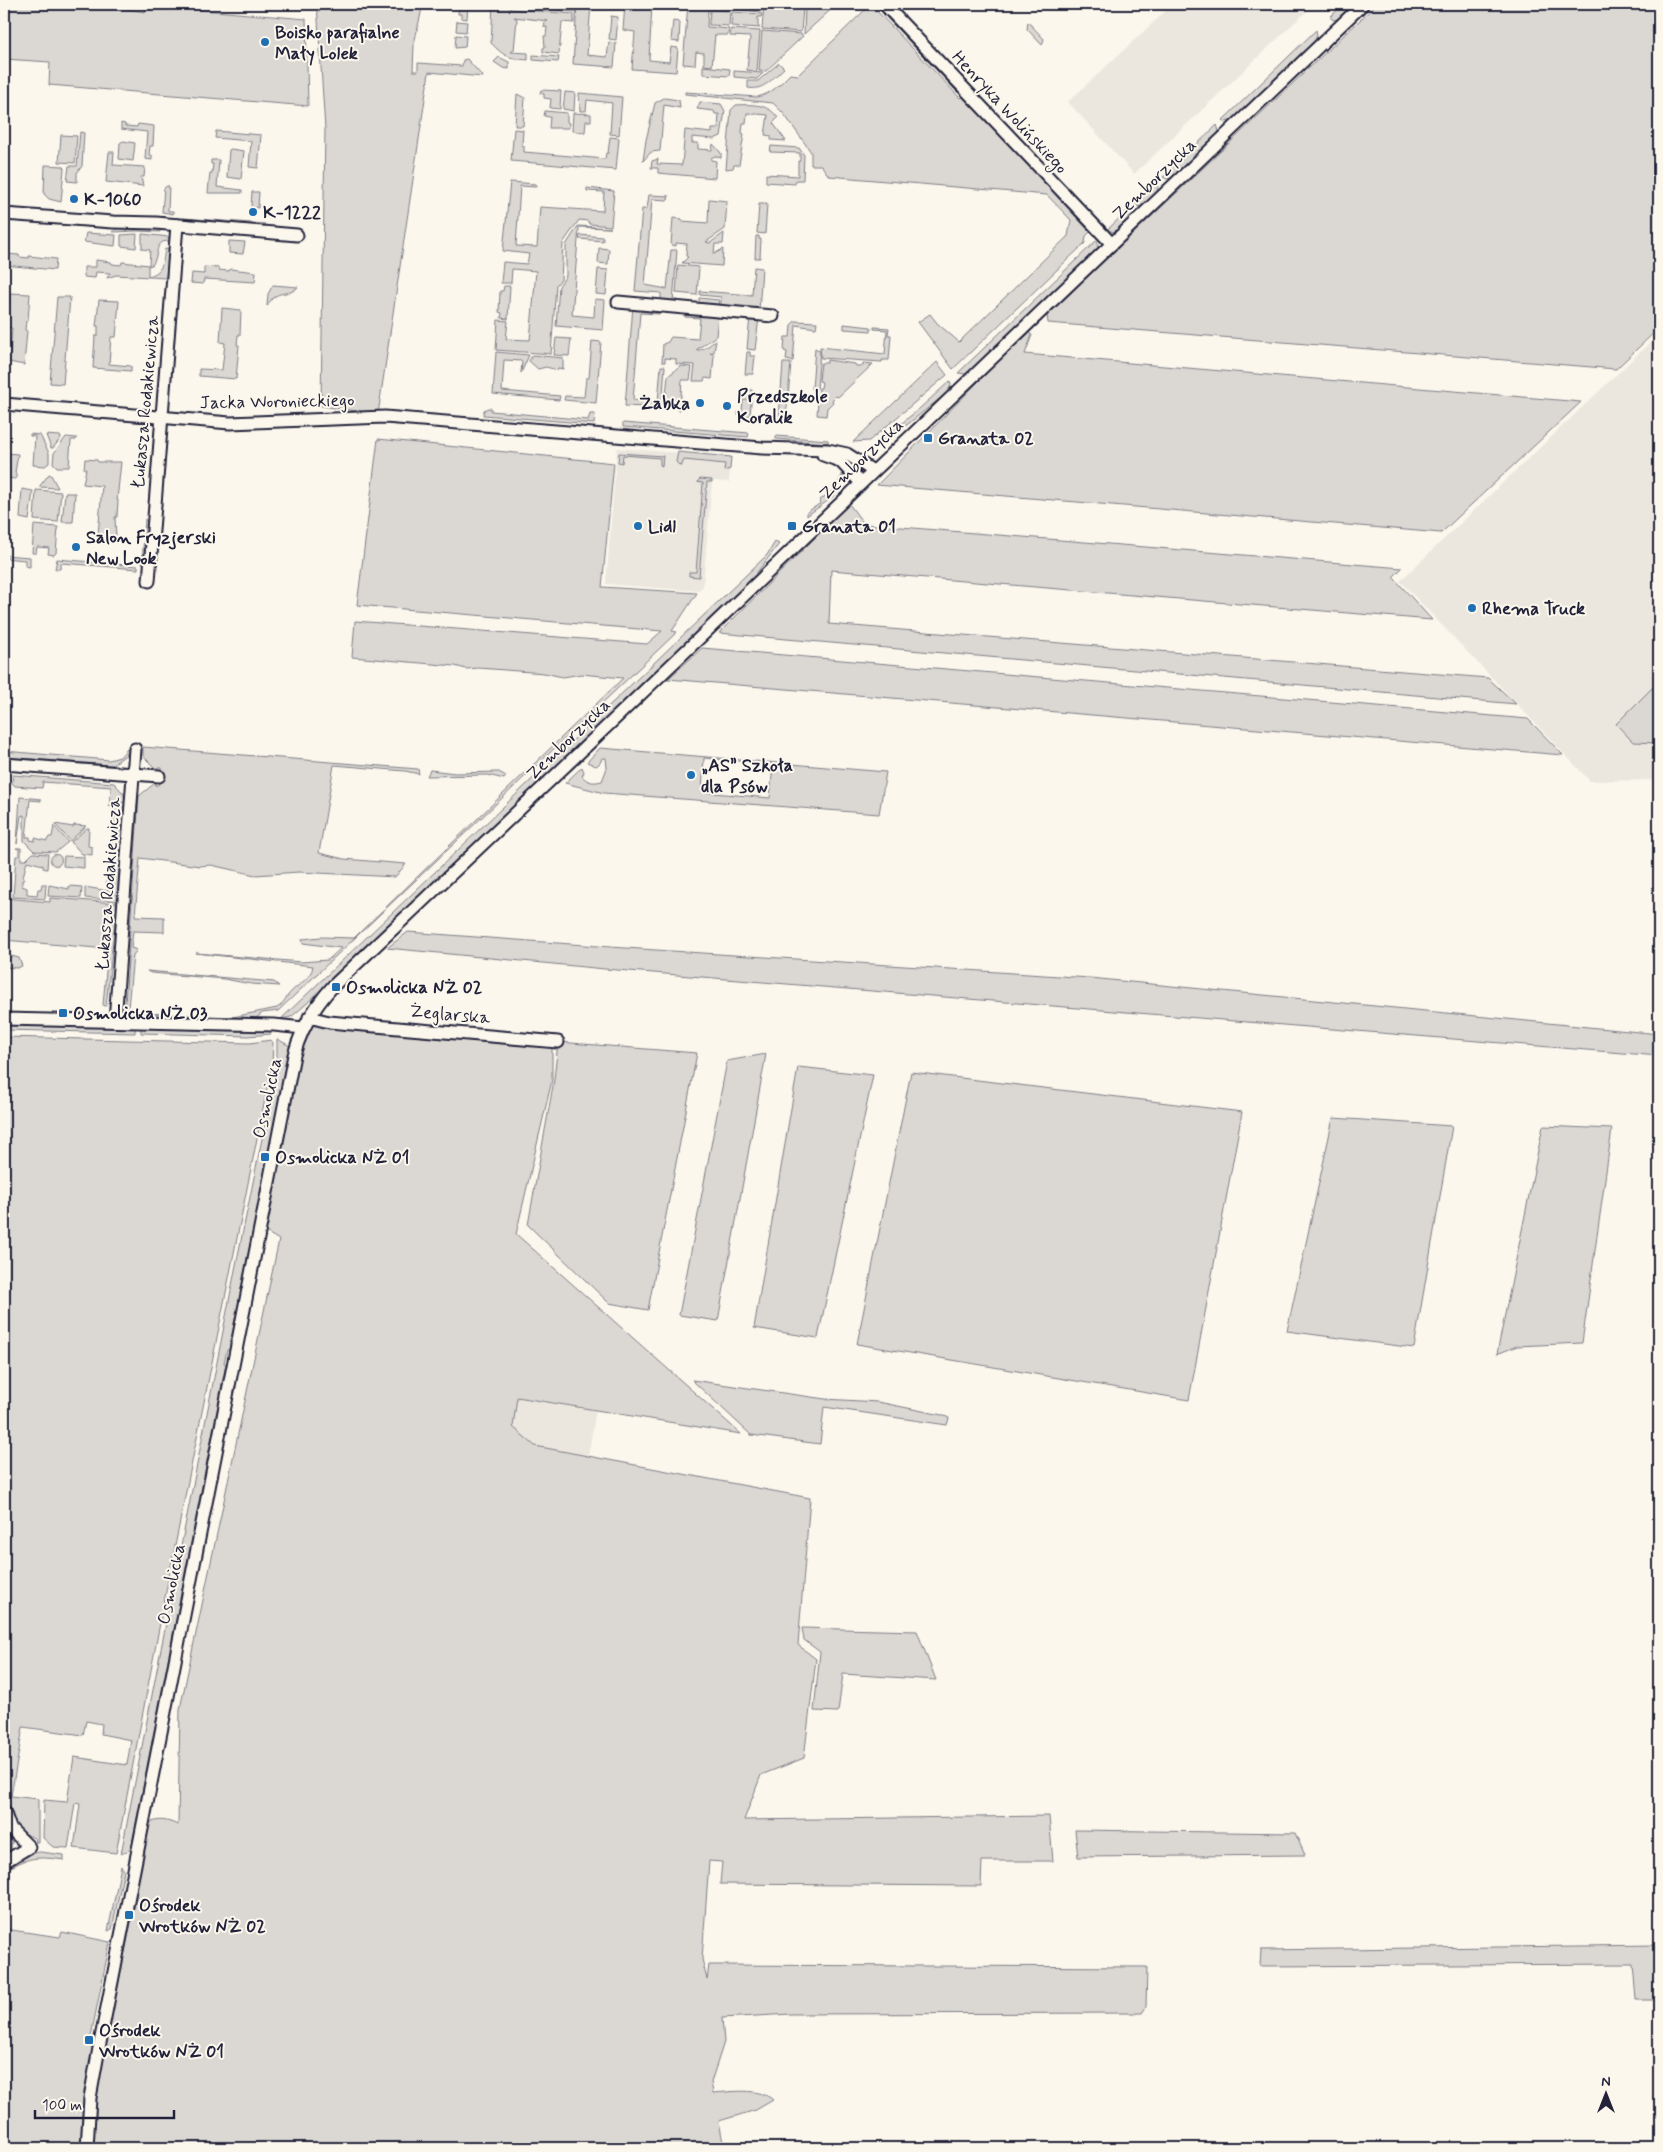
<svg xmlns="http://www.w3.org/2000/svg" width="1663" height="2152" font-family="Mynerve,sans-serif">
<style>
.built{fill:#ebe7df}
.green{fill:#dbd8d3;stroke:#7e7d87;fill-rule:evenodd}
.lines{fill:none;stroke-linecap:round;stroke-linejoin:round}
.minor-casing{stroke:#22223b;stroke-width:15}
.minor{stroke:#fbf7ec;stroke-width:11}
.poi-dot{fill:#1f6fb2;stroke:#fbf7ec;stroke-width:2}
.labels{text-anchor:middle;stroke-width:4;stroke-linejoin:round;paint-order:stroke}
.poi-label{font-size:18px;font-weight:bold;fill:#22223b;stroke:#fbf7ec;text-anchor:start}
.street-label{font-size:18px;fill:#22223b;stroke:#fbf7ec}
</style>
<rect width="100%" height="100%" fill="#fbf7ec"/>
<filter id="ink" filterUnits="userSpaceOnUse"><feTurbulence type="fractalNoise" baseFrequency=".02" numOctaves="2"/><feDisplacementMap in="SourceGraphic" scale="10" xChannelSelector="R" yChannelSelector="G"/><feConvolveMatrix kernelMatrix="1 2 1 2 8 2 1 2 1" color-interpolation-filters="sRGB"/></filter>
<g filter="url(#ink)">
<g class="built">
<path d="M1173 4H1302L1308 10 1134 174 1068 102Z"/>
<path d="M1659 334V780L1590 781 1400 581Z"/>
<path d="M617 448 731 457 729 482 712 481 703 586 698 591 606 584Z"/>
<path d="M517 1397 596 1410 588 1456 534 1446 513 1427Z"/>
</g>
<g class="green">
<path d="M4 4H98L145 12V5L306 19 308 106 49 85 50 62 4 59Z"/>
<path d="M317 4H423L414 44 413 71H418V63L462 66 463 60 467 59 483 77 429 72 378 414 321 406 325 129Z"/>
<path d="M459 4H468L467 19 461 18V14H458Z"/>
<path d="M493 4H510V9L574 14V23L562 22 559 54 543 52V48L545 47 544 36H546L547 27H544L545 22 548 21 514 17 517 19 514 50 511 52 528 53V60C508 58 505 57 491 43Z"/>
<path d="M531 4H575V12L531 8Z"/>
<path d="M577 4H591L587 55 607 57 609 42 616 43 614 67 573 64Z"/>
<path d="M625 4 642 6 643 4H652L649 60 669 62 671 47 678 48 676 72 632 69 635 32 623 30Z"/>
<path d="M688 4H731V9L708 8 707 27 729 29 728 35H715L712 66 704 65V53L696 52 695 65 683 64Z"/>
<path d="M733 4H762L761 12 733 9Z"/>
<path d="M764 4H793L789 7 803 8 801 32 762 29Z"/>
<path d="M824 4H837L804 34 805 7 823 9Z"/>
<path d="M1344 4H1355L1338 19 1333 20 1330 17Z"/>
<path d="M1377 4H1659V328L1616 369 1048 323 1047 315Z"/>
<path d="M869 6H872L960 98 964 94C1007 139 1047 187 1090 232L1086 236 1085 243 953 369 918 322 930 314 937 323 959 342 1068 236 1071 220 1047 195 829 176 821 165H811V152L784 114 773 103 685 94V92L757 97C772 94 780 84 790 74L798 75Z"/>
<path d="M710 10 730 11 729 26 709 25Z"/>
<path d="M885 11 960 90 957 92 883 14Z"/>
<path d="M732 12 762 14 761 17H758V26L760 28 731 26Z"/>
<path d="M611 16 618 17 616 40 609 39Z"/>
<path d="M457 21 467 22 466 32 456 31Z"/>
<path d="M673 21 680 22 679 42 671 41Z"/>
<path d="M1028 22 1044 39 1042 45 1027 29Z"/>
<path d="M731 29 760 31 757 71 747 70 750 37 730 36Z"/>
<path d="M1316 30 1317 35 1315 41 1233 120 1226 122 1223 120Z"/>
<path d="M762 31 801 34 803 36 766 71H759Z"/>
<path d="M456 35 466 36 465 47 455 48Z"/>
<path d="M533 55 559 57 558 62 533 60Z"/>
<path d="M499 57 509 62V69L503 68 494 62Z"/>
<path d="M779 63 784 68C773 78 764 91 748 88V81H758Z"/>
<path d="M703 66 730 69 729 76 703 74Z"/>
<path d="M734 71 763 73 757 79 734 77Z"/>
<path d="M541 90 561 91 560 109 550 108 551 99 544 98V94L540 93Z"/>
<path d="M565 92 575 93 574 111 563 109Z"/>
<path d="M579 93 622 97 619 135 610 134 612 103 587 100 586 111H580Z"/>
<path d="M517 94 525 98 523 126H515Z"/>
<path d="M664 98 679 100 680 108 664 105 660 151 651 152 643 161 646 140 655 103Z"/>
<path d="M700 102 721 104 725 111 721 136 714 139 692 137V143H698V149L712 150 713 144 721 153V158L715 156 711 158V160L716 161 715 178 658 173V168H651L652 161 658 159 657 164 682 165 685 130 712 133V129H718L719 114H715L714 111 697 109Z"/>
<path d="M736 105C753 104 769 104 778 118L773 123 786 141 771 140V136L765 135 768 115 747 113 746 123H743L742 133 744 134 739 165H734L733 168 726 169 731 110Z"/>
<path d="M545 111 567 113V122L569 123V128H549L550 117 544 116Z"/>
<path d="M573 113 591 114V121H586L585 132 572 131Z"/>
<path d="M121 123 125 124V126L137 127 138 124 154 126 153 146H150L149 155H152V160L145 159 147 132 121 129Z"/>
<path d="M1217 125 1219 131 1216 136 1172 178 1167 179 1163 177Z"/>
<path d="M514 129 523 130 522 145 524 146V152L605 159 606 153H608L610 137 619 138 616 170 511 161Z"/>
<path d="M216 131 261 135 258 168 249 167 251 141 215 138Z"/>
<path d="M80 132 84 133 82 166 77 173V182L67 181 69 166H77Z"/>
<path d="M61 135 77 136 75 163 59 162Z"/>
<path d="M123 141 135 143 133 161 119 159 120 143Z"/>
<path d="M771 146 799 148 804 155 803 180H796L795 184 766 182V174L798 176V161H800V153L770 152Z"/>
<path d="M231 149 244 151 241 179 227 177 229 150Z"/>
<path d="M109 152H114L113 165 145 167 144 177H141L143 186 106 182Z"/>
<path d="M211 160H219L217 187 242 190V193H208L210 173H212L213 164H211Z"/>
<path d="M45 165 63 166 64 169 61 202 49 199 44 194Z"/>
<path d="M510 182 536 184V187L520 186 516 246 537 247 540 207 603 211 604 192 587 191V188L614 191 611 226 589 224 588 221 579 220 563 243 561 280 556 285 551 354 496 350 498 320 508 321 506 339 530 340 536 271 512 269 511 283H501L503 262 527 264 529 254 503 251Z"/>
<path d="M1157 183C1161 194 1149 201 1141 207L1133 205Z"/>
<path d="M167 186H169L168 211H173V214L162 212 164 188Z"/>
<path d="M252 192H259L258 208 251 207Z"/>
<path d="M649 195 669 196 668 200 652 199 645 285 667 289 671 250H677L673 302H661V293L635 291 642 209H647Z"/>
<path d="M709 199 727 201 725 229 706 242 710 243 724 233 723 244H715L714 254 723 249 722 266 682 263 688 257 686 256 687 244 676 243V246L671 245 673 218 682 219V221L708 223Z"/>
<path d="M759 204H767L765 234 757 233Z"/>
<path d="M1127 211 1129 218 1115 232 1107 230Z"/>
<path d="M183 218 265 224 261 226 186 221Z"/>
<path d="M578 226 611 228 579 227 572 315 594 317 595 299 605 300 603 330 556 326 559 286 566 276V245Z"/>
<path d="M161 227 160 232 138 231 112 232 118 228Z"/>
<path d="M86 233 116 235 115 246 84 242Z"/>
<path d="M137 234 136 248 121 246V235Z"/>
<path d="M142 234 169 237V241C153 241 160 255 152 265L148 266V276C163 273 163 262 165 249L169 248 166 278 116 275 107 278 110 273 96 272 95 278 84 277V267H96V260L111 262 112 264 121 265 122 262 149 265 150 250 142 249Z"/>
<path d="M580 235 603 237V241L579 239Z"/>
<path d="M756 236H759V239H761L760 258H755Z"/>
<path d="M1097 240 1098 247 1096 251 972 370 966 374 958 373Z"/>
<path d="M229 241 245 242 243 254 229 253Z"/>
<path d="M599 248 609 249 608 264 598 263Z"/>
<path d="M4 254 19 255V257L29 258V256L56 259 55 270 4 265Z"/>
<path d="M678 265 699 267 697 295 676 293Z"/>
<path d="M204 267 219 268V270L229 271 230 269 256 272 255 282 204 279 203 284 191 283 192 273 204 274Z"/>
<path d="M754 267 762 268 759 311 721 308V297L700 295V291L752 295Z"/>
<path d="M598 269 608 270 606 295 596 294Z"/>
<path d="M273 285 298 287C288 298 277 287 267 306L268 294Z"/>
<path d="M504 286H510L508 319 501 318 502 313 499 312 500 291H503Z"/>
<path d="M10 293 30 294 28 320 26 321 25 330 27 331 24 365 4 361V355H10L12 328 7 327Z"/>
<path d="M57 297H70L63 384 50 383Z"/>
<path d="M699 298 719 300 718 307 699 306Z"/>
<path d="M99 300 119 301 116 337H111L109 364 131 366V371L93 368 95 336H98V326H96Z"/>
<path d="M633 306 659 308V314L640 313 633 400 658 402 661 366H665L662 408 625 406Z"/>
<path d="M222 308 241 310 240 335H238L237 345H239L236 379 199 376V369L222 370 225 343 220 342Z"/>
<path d="M690 311 718 314 716 336 696 350C704 351 710 344 716 340L714 352 710 353 714 355 712 379 705 378 704 381H693L695 365 676 364V359L665 358V362H662L663 344 668 342 671 337 698 339 700 318 685 317V314L689 315Z"/>
<path d="M750 316 759 317 755 350 747 349Z"/>
<path d="M795 321 817 322 816 328 796 325 793 361 786 360 787 352 784 351 785 337H790L791 325Z"/>
<path d="M844 324 871 327V331L844 329Z"/>
<path d="M874 327 889 328 888 335H891L889 360H882V362L821 358 820 347 885 354 887 330 874 329Z"/>
<path d="M1027 332 1032 335 1025 354 1581 402 1441 533 877 485Z"/>
<path d="M556 338 571 339 569 356 554 355Z"/>
<path d="M592 341 601 342 596 403 564 400 565 396 584 397 586 378H589Z"/>
<path d="M815 348 820 351 817 389H812Z"/>
<path d="M496 352 529 355 521 373 522 361 504 360 502 391 560 396 559 400 493 394Z"/>
<path d="M747 352H750V356H755L753 374H745Z"/>
<path d="M532 355 563 358V369L558 368 557 370 546 367 538 369 529 361Z"/>
<path d="M827 360 855 364 856 366H863V363L873 364 838 397 836 396 832 400 833 402 827 408 826 416 817 415 819 388H821L822 382 819 381 821 363H827Z"/>
<path d="M937 362 947 375 869 441 853 442Z"/>
<path d="M783 363H791L786 419 779 418Z"/>
<path d="M681 366 692 367 690 380H682L680 410H677V406L665 404 668 376Z"/>
<path d="M950 381 951 385 948 392 878 448 875 445 919 409Z"/>
<path d="M748 390H752L750 416 738 415V412H742L743 400H748Z"/>
<path d="M488 408H491V411L588 420 590 414H595L594 424 483 415 484 410Z"/>
<path d="M623 423 749 433 748 437 623 427Z"/>
<path d="M30 434 40 435 49 453V463L45 466 33 465 35 436H30Z"/>
<path d="M46 435 60 436 61 438 53 448H51Z"/>
<path d="M776 436 828 440V443L776 439Z"/>
<path d="M66 437 77 438 76 440H71L69 467H57L53 463 54 453Z"/>
<path d="M378 439 614 463 602 587 697 593 672 631 677 632 278 1011 262 1013 255 1019 144 1017V1014H132L126 1010 125 1004 139 796 155 783 156 786 162 782V768H155L143 756V747L418 769 419 774 405 771 334 765 319 853 344 859 406 864 395 877 299 872 255 875 211 865 200 866 140 858 135 916 164 917V932L133 931 131 948 137 950 133 955 128 1008 131 1012 143 1013 233 1017 277 1008C283 1005 285 998 290 993 298 984 311 979 313 966L196 953 301 962 328 960 341 948 303 943 302 939 321 937 354 938 623 678 581 674 563 677 544 673 479 668 466 669 455 666 352 657 355 621 647 644 662 631 357 605Z"/>
<path d="M678 452 731 457 730 469 724 471 725 464 684 460 681 467 676 462Z"/>
<path d="M5 453 18 454 15 473H16V479L4 478Z"/>
<path d="M619 453 663 456 662 466 660 465V458L623 455 622 463 618 462Z"/>
<path d="M85 459 97 460 98 462H121L117 500H118L117 517H115L116 538 98 536 102 486 83 484 86 469H84Z"/>
<path d="M843 473C846 494 821 504 807 516V512L821 503 820 500 836 488Z"/>
<path d="M49 474 51 475 58 488 39 487Z"/>
<path d="M700 479 712 480V482H707L699 577 689 576V572H696L703 483 697 482Z"/>
<path d="M22 489 33 491 29 520 20 518Z"/>
<path d="M36 490 61 492 58 522 34 520Z"/>
<path d="M65 493H75L73 522H62Z"/>
<path d="M849 504 864 524 1402 568 1393 577 1432 620 831 570 829 624 1488 678 1516 704 719 633Z"/>
<path d="M145 519 148 524 145 564 142 563Z"/>
<path d="M34 525 58 527 56 553 54 555 48 554 49 548 37 547 36 553H32Z"/>
<path d="M775 542 779 544 755 575 733 598 304 1006 291 1017 281 1019 767 555Z"/>
<path d="M4 555 30 557V567L25 566V560L4 558Z"/>
<path d="M57 559 138 566V569L61 563 60 569H55Z"/>
<path d="M702 648 1528 719 1563 755 668 679Z"/>
<path d="M1659 681V743L1633 742 1616 724Z"/>
<path d="M600 748 886 772 879 814 604 793 565 783 582 767 584 772 582 776C588 783 594 783 602 781L607 768 606 758H602L600 763 596 766 587 762ZM704 758 773 764 770 798 702 792Z"/>
<path d="M127 749H128L127 754 112 765 4 757V751L109 760 120 757Z"/>
<path d="M430 770 455 773 499 772 506 776 504 779 488 775 427 776Z"/>
<path d="M13 775 114 783 124 794 125 803 110 802 111 787 43 782 42 788 15 786 12 783Z"/>
<path d="M20 797 41 799V801L30 800 26 837H30V840L35 841V838L47 841 49 837H52L54 826 68 842 56 852 34 851 24 841V815L21 816 17 844Z"/>
<path d="M109 805 125 806 121 857 112 856 110 853 112 851 111 838 113 837 112 830 114 829V823L113 822 114 807Z"/>
<path d="M55 824 73 827 74 825 86 826 70 841Z"/>
<path d="M87 828H89L88 846 92 847V855L82 854 71 842Z"/>
<path d="M16 848H21V860H26L33 853 48 854 47 869 43 868V865L27 861 23 877 25 880H22V886L27 888V894L37 895 38 889H41L42 884H46L45 899 13 897 16 856H19V849Z"/>
<circle cx="56" cy="860" r="5.5"/>
<path d="M64 856 84 857V868L63 866Z"/>
<path d="M111 869 119 871 117 901 85 898V887L108 891 106 881 110 882Z"/>
<path d="M49 885 69 889V886L82 887 81 898 48 896Z"/>
<path d="M4 898 50 902V898L117 903 106 1006 103 1005 108 949 4 940Z"/>
<path d="M408 932 625 948 1090 978 1659 1034V1056L605 969 387 948Z"/>
<path d="M11 956 19 958 22 966 17 968 4 967V958Z"/>
<path d="M147 971 274 982 279 986 251 984 224 979 151 973Z"/>
<path d="M4 1024 135 1027V1033L4 1030Z"/>
<path d="M313 1025 552 1041V1080L516 1234 741 1434 517 1397 513 1427 535 1446 810 1498 798 1645 816 1659 804 1758 761 1775 744 1820 1049 1816 1053 1861H982L981 1886 720 1884 722 1862 709 1861 702 1959 707 1980 709 1965 1147 1967 1146 2007 1142 2013 791 2014 722 2018 724 2042 711 2082 713 2093C731 2092 759 2087 773 2100L756 2110 719 2121 724 2148H4V1929L60 1937 62 1932 110 1942 89 2046 105 2048 135 1903 147 1824C160 1818 166 1820 178 1825L180 1709 279 1240 261 1229 301 1052Z"/>
<path d="M141 1027 272 1030 271 1034 248 1036 141 1033Z"/>
<path d="M4 1037 250 1043 271 1040 273 1043 272 1064 170 1571 116 1853 74 1848 80 1804 75 1803 68 1848 53 1847 43 1838 44 1800 67 1802 74 1757 127 1765 131 1740 101 1734 102 1724 86 1721 83 1735 23 1727 11 1796 38 1799V1842H35L36 1839 14 1828 4 1798Z"/>
<path d="M277 1039 290 1046 229 1350H227L224 1363 226 1364 131 1849 121 1854 235 1270 272 1090 277 1061Z"/>
<path d="M558 1042 697 1053 648 1310 609 1303 528 1225 554 1080Z"/>
<path d="M766 1054 718 1321 679 1315 727 1061Z"/>
<path d="M798 1067 873 1075 818 1338 754 1328Z"/>
<path d="M911 1072 1242 1112 1189 1400 857 1344Z"/>
<path d="M1333 1118 1452 1126 1414 1348 1287 1331Z"/>
<path d="M1543 1126 1612 1129 1582 1343 1517 1346 1497 1354Z"/>
<path d="M692 1380 825 1399 878 1402 942 1415 949 1418 947 1425 824 1407 820 1444 751 1435Z"/>
<path d="M802 1628 917 1631 936 1680 843 1674 838 1712 814 1711 820 1652 804 1640Z"/>
<path d="M4 1821 12 1842 10 1854 4 1858Z"/>
<path d="M1075 1830 1295 1833 1305 1855 1078 1857Z"/>
<path d="M40 1852 64 1855V1860C36 1856 28 1857 4 1871V1865L27 1854Z"/>
<path d="M121 1866 124 1870 112 1929 108 1931Z"/>
<path d="M1659 1945V2000H1636L1633 1964 1260 1966 1261 1950Z"/>
</g>
<g class="lines">
<defs>
<g id="minor">
<path d="M884 4 1112 244"/>
<path d="M4 214 113 222 156 223 297 235"/>
<path d="M618 302 773 316"/>
<path d="M4 404 230 423 385 417 762 448 828 450 847 454 873 471"/>
<path d="M823 455 840 461 861 483"/>
<path d="M149 581 177 225"/>
<path d="M4 764 159 776"/>
<path d="M309 1017 329 1022 558 1042"/>
<path d="M4 1019 274 1025 303 1028"/>
<path d="M115 1021 135 749"/>
<path d="M4 1811 10 1828 29 1847 4 1862"/>
<path d="M87 2148 90 2098 99 2048 294 1055C301 1028 314 1007 333 986L578 754 1363 4"/>
</g>
</defs>
<use href="#minor" class="minor-casing"/>
<use href="#minor" class="minor"/>
</g>
</g>
<g class="poi-dot">
<circle cx="265" cy="42" r="5"/>
<circle cx="74" cy="199" r="5"/>
<circle cx="253" cy="212" r="5"/>
<circle cx="700" cy="403" r="5"/>
<circle cx="727" cy="406" r="5"/>
<rect x="923" y="433" width="10" height="10" rx="2.5"/>
<circle cx="638" cy="526" r="5"/>
<rect x="787" y="521" width="10" height="10" rx="2.5"/>
<circle cx="76" cy="547" r="5"/>
<circle cx="1472" cy="608" r="5"/>
<circle cx="691" cy="775" r="5"/>
<rect x="331" y="982" width="10" height="10" rx="2.5"/>
<rect x="58" y="1008" width="10" height="10" rx="2.5"/>
<rect x="260" y="1152" width="10" height="10" rx="2.5"/>
<rect x="124" y="1910" width="10" height="10" rx="2.5"/>
<rect x="84" y="2035" width="10" height="10" rx="2.5"/>
</g>
<g class="labels">
<g class="poi-label">
<text x="275" y="38">Boisko parafialne<tspan x="275" dy="21">Mały Lolek</tspan></text>
<text x="84" y="205">K-1060</text>
<text x="263" y="218">K-1222</text>
<text x="737" y="402">Przedszkole<tspan x="737" dy="21">Koralik</tspan></text>
<text x="690" y="409" text-anchor="end">Żabka</text>
<text x="938" y="444">Granata 02</text>
<text x="648" y="532">Lidl</text>
<text x="802" y="532">Granata 01</text>
<text x="86" y="543">Salon Fryzjerski<tspan x="86" dy="21">New Look</tspan></text>
<text x="1482" y="614">Rhema Truck</text>
<text x="701" y="771">„AS” Szkoła<tspan x="701" dy="21">dla Psów</tspan></text>
<text x="346" y="993">Osmolicka NŻ 02</text>
<text x="73" y="1019">Osmolicka NŻ 03</text>
<text x="275" y="1163">Osmolicka NŻ 01</text>
<text x="139" y="1911">Ośrodek<tspan x="139" dy="21">Wrotków NŻ 02</tspan></text>
<text x="99" y="2036">Ośrodek<tspan x="99" dy="21">Wrotków NŻ 01</tspan></text>
</g>
<g class="street-label">
<text transform="translate(1010 112) rotate(47)" y="6">Henryka Wolińskiego</text>
<text transform="translate(1154 179) rotate(-44)" y="6">Zemborzycka</text>
<text transform="translate(277 401) rotate(-1)" y="6">Jacka Woronieckiego</text>
<text transform="translate(145 402) rotate(-85)" y="6">Łukasza Rodakiewicza</text>
<text transform="translate(861 459) rotate(-44)" y="6">Zemborzycka</text>
<text transform="translate(568 739) rotate(-44)" y="6">Zemborzycka</text>
<text transform="translate(108 884) rotate(-86)" y="6">Łukasza Rodakiewicza</text>
<text transform="translate(450 1014) rotate(5)" y="6">Żeglarska</text>
<text transform="translate(267 1098) rotate(-78)" y="6">Osmolicka</text>
<text transform="translate(171 1584) rotate(-79)" y="6">Osmolicka</text>
</g>
</g>
<rect width="1663" height="2152" fill="none" stroke="#fbf7ec" stroke-width="20"/>
<rect x="10" y="10" width="1643" height="2132" fill="none" stroke="#22223b" stroke-width="2" filter="url(#ink)"/>
<g transform="translate(1606 2094)" stroke="#fbf7ec" stroke-width="4" paint-order="stroke">
<path d="M0-4L9 19L0 12L-9 19Z" fill="#22223b"/>
<text y="-8" font-size="14" font-weight="bold" text-anchor="middle" fill="#22223b">N</text>
</g>
<path d="M35 2110v8h139v-8" fill="none" stroke="#22223b" stroke-width="2.5"/>
<text x="42" y="2110" font-size="15" fill="#22223b" stroke="#fbf7ec" stroke-width="4" paint-order="stroke">100 m</text>
</svg>
